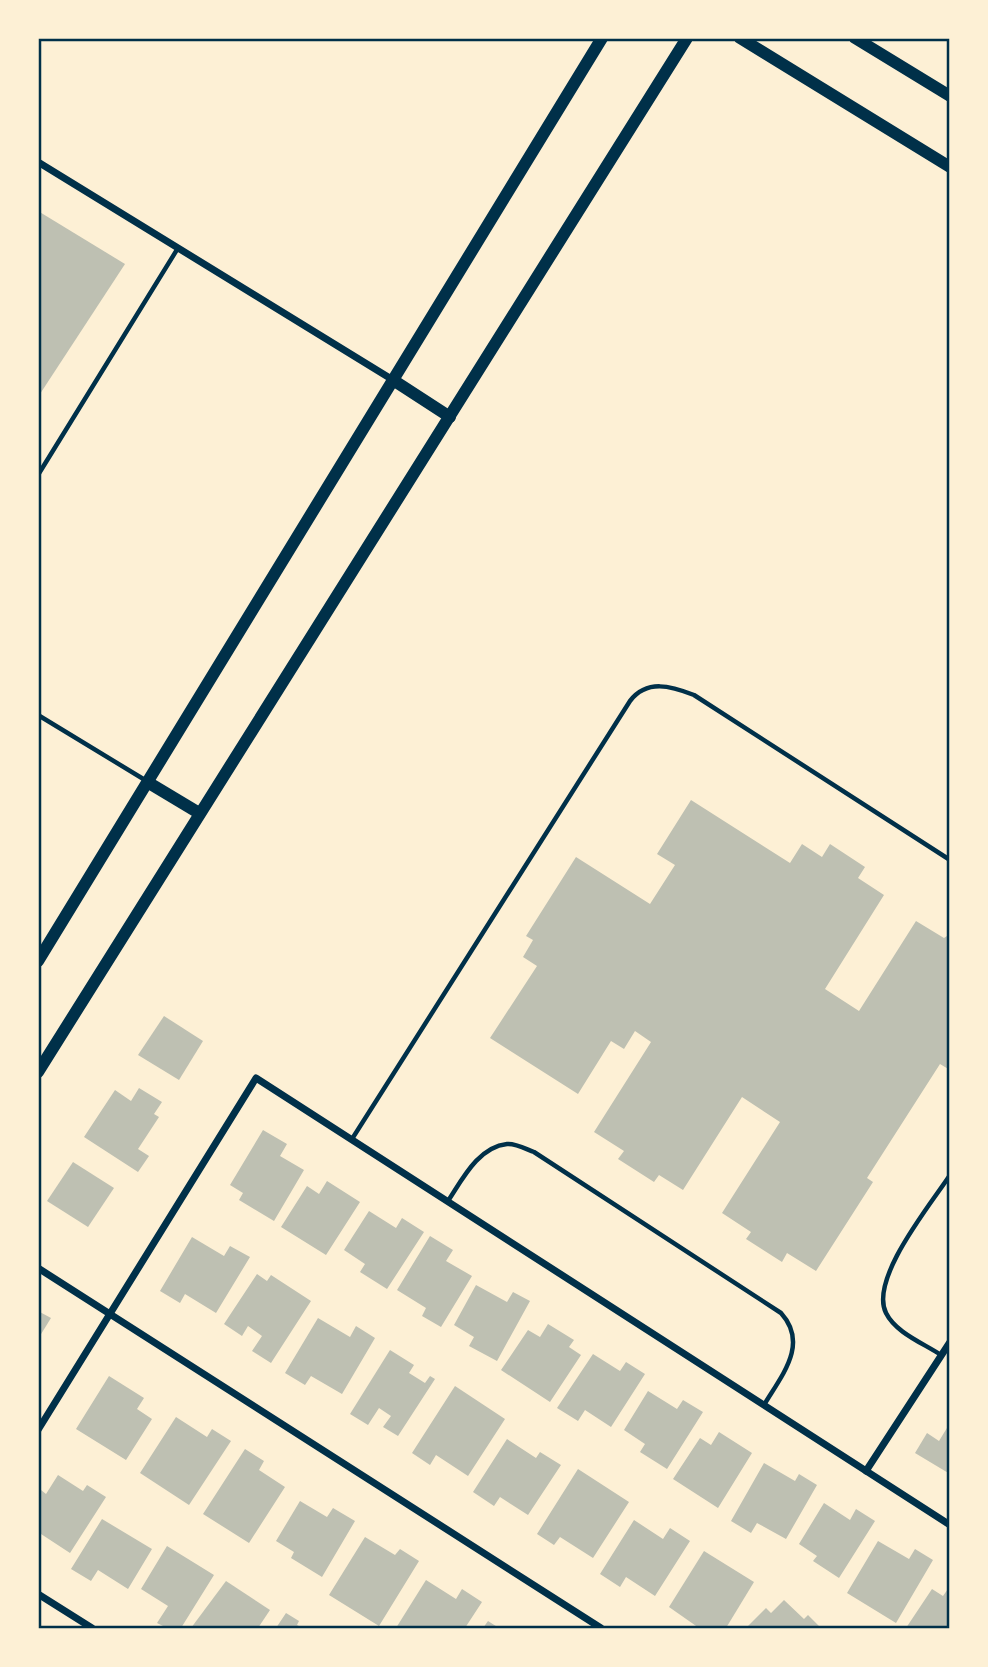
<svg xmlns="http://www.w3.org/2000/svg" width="988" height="1667" font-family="Barlow,sans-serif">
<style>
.building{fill:#bec0b2}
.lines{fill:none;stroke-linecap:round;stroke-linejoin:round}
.service{stroke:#003049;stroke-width:4.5}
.minor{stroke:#003049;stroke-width:7}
.secondary{stroke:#003049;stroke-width:12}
.neatline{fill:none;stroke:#003049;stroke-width:2.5}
</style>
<rect width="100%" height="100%" fill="#fdf0d5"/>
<g class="building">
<path d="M38 211 125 264 38 397Z"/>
<path d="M691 800 790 863 802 844 822 857 830 844 865 867 858 878 884 895 825 989 859 1011 916 921 944 938 950 934V1070L940 1064 867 1178 873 1182 816 1271 787 1253 782 1262 746 1239 751 1232 722 1213 780 1122 742 1097 683 1190 659 1175 654 1182 618 1159 624 1151 594 1132 651 1042 635 1031 624 1049 611 1041 578 1094 490 1038 537 966 523 957 533 940 526 936 576 857 650 904 675 865 657 854Z"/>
<path d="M164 1016 203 1041 179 1080 138 1055Z"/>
<path d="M139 1088 162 1102 154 1114 159 1117 138 1149 149 1156 138 1172 84 1137 115 1090 131 1101Z"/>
<path d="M263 1130 287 1144 280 1156 304 1170 274 1221 239 1200 243 1193 230 1185Z"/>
<path d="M73 1162 114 1188 88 1227 47 1201Z"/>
<path d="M327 1181 360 1202 326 1255 281 1227 307 1186 319 1194Z"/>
<path d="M369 1211 396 1228 402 1218 424 1232 387 1289 360 1272 365 1264 344 1250Z"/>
<path d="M430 1236 453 1250 446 1261 472 1276 441 1327 422 1316 426 1308 397 1290Z"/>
<path d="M192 1237 224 1256 230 1246 250 1257 216 1313 185 1294 180 1303 160 1291Z"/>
<path d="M257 1274 267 1281 271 1275 311 1301 271 1363 252 1351 262 1336 248 1326 242 1336 224 1324Z"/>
<path d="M476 1285 507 1302 513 1292 530 1301 497 1361 469 1346 474 1337 454 1325Z"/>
<path d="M38 1311 51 1318 38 1339Z"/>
<path d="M318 1318 350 1337 356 1326 375 1338 342 1394 311 1376 305 1385 285 1373Z"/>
<path d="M548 1324 574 1340 569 1347 581 1355 550 1402 501 1370 528 1330 540 1337Z"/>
<path d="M390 1350 414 1365 409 1373 425 1383 430 1376 435 1379 398 1436 383 1427 391 1416 379 1408 368 1425 350 1414Z"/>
<path d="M593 1354 620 1371 626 1362 645 1374 611 1427 585 1410 578 1421 557 1408Z"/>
<path d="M109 1376 144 1398 137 1409 152 1419 126 1460 76 1429Z"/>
<path d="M455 1386 505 1419 468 1476 436 1455 430 1465 412 1453Z"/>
<path d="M648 1391 677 1409 683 1400 703 1412 667 1469 640 1452 645 1444 624 1430Z"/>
<path d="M176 1417 207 1437 212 1429 231 1441 189 1505 140 1473Z"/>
<path d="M950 1423V1474L915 1453 927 1433 939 1441Z"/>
<path d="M719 1432 752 1453 718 1508 673 1479 700 1438 711 1445Z"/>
<path d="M507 1439 536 1458 540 1452 561 1465 528 1515 500 1497 494 1506 473 1492Z"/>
<path d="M245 1449 264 1461 259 1470 285 1487 249 1543 203 1514Z"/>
<path d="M764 1463 795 1481 799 1474 817 1485 786 1539 757 1523 751 1533 731 1521Z"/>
<path d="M578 1469 629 1502 593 1558 560 1537 554 1545 537 1534Z"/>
<path d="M58 1475 83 1491 87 1485 106 1497 70 1553 41 1534 38 1537V1493L41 1490 46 1494Z"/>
<path d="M300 1501 327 1517 333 1508 355 1521 322 1577 291 1558 294 1552 276 1541Z"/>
<path d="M824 1503 850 1520 856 1509 875 1521 839 1578 813 1561 817 1556 799 1544Z"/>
<path d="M102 1519 152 1549 128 1589 98 1570 91 1581 71 1569Z"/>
<path d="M634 1520 663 1539 670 1528 690 1541 655 1596 626 1577 620 1587 600 1574Z"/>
<path d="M365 1537 395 1555 400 1549 419 1561 379 1626 329 1595Z"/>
<path d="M878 1541 909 1559 915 1549 933 1560 896 1623 847 1593Z"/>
<path d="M167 1546 214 1575 181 1628H167L157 1623 168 1606 141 1589Z"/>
<path d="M704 1551 754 1582 726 1628H699L669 1607Z"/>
<path d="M426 1580 456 1599 462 1589 482 1602 465 1628H396Z"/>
<path d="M226 1581 270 1610 258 1628H191Z"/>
<path d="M950 1586V1628H906L932 1589 943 1596Z"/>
<path d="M784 1600 804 1619 808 1615 821 1628H746L766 1608 771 1613Z"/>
<path d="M286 1613 299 1621 297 1625 303 1628H276Z"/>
<path d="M488 1621 499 1628H483Z"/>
</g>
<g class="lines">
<g class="service">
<path d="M38 475 178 248"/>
<path d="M38 715 145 780"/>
<path d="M352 1139 630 701C647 679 671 686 694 695L950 860"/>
<path d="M448 1201C462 1180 478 1147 507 1144 515 1143 526 1149 534 1152L781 1313C809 1344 782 1375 764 1405"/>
<path d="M941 1355C923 1343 896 1333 886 1313 869 1279 931 1204 950 1175"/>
</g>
<g class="minor">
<path d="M38 162 393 380"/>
<path d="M38 1268 601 1628"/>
<path d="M38 1430 256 1078 950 1525"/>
<path d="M866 1471 950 1342"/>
<path d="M38 1594 92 1628"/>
</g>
<g class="secondary">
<path d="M740 38 950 167"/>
<path d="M855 38 950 96"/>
<path d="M393 380 450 417"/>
<path d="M149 783 199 813"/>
<path d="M38 961 602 38"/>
<path d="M38 1072 687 38"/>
</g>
</g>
<rect width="988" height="1667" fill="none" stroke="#fdf0d5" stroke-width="80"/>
<rect x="40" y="40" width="908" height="1587" class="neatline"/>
</svg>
